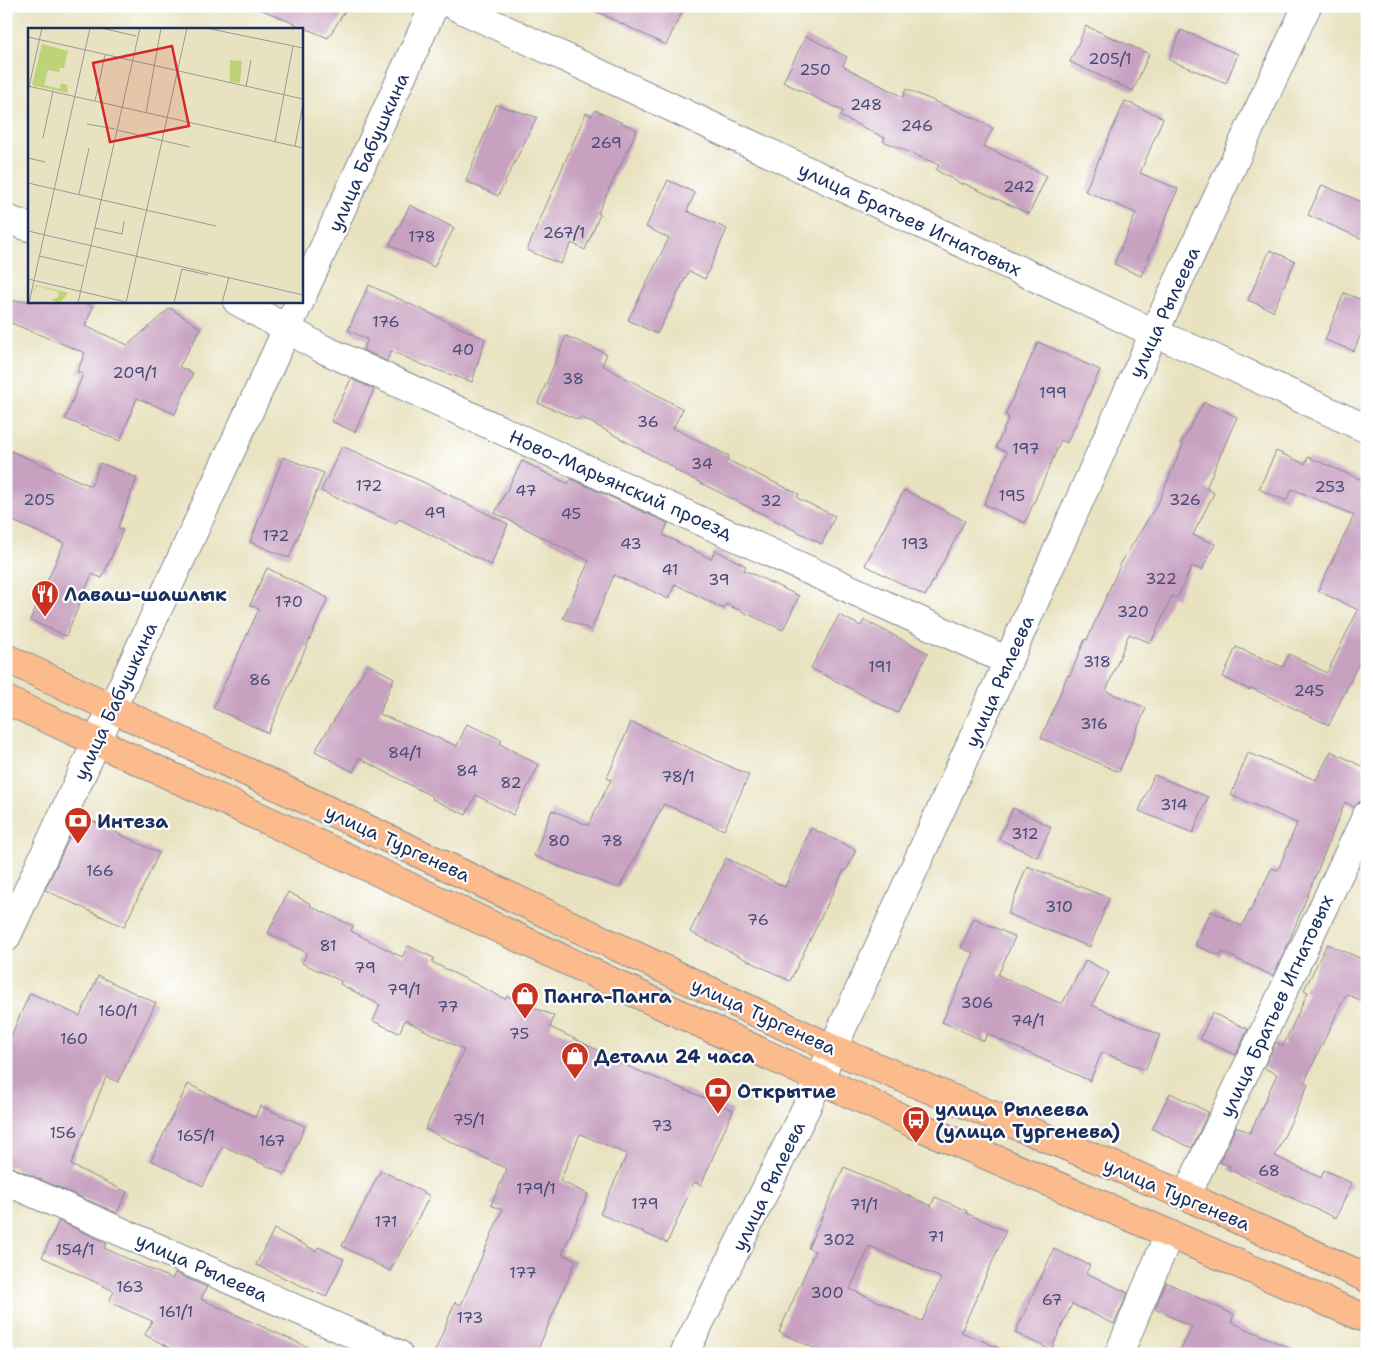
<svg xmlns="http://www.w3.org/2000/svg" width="1373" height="1360" font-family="'Shantell Sans',sans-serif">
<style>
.building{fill:#c8a1c1;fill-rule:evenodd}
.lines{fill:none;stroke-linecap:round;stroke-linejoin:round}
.minor-casing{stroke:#82888f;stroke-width:30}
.tertiary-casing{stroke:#82888f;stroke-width:30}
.trunk-casing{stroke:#82888f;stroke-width:30}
.minor{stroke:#fff;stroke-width:28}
.tertiary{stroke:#fff;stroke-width:28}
.trunk{stroke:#fbbb8d;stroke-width:28}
.labels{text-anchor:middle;stroke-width:4.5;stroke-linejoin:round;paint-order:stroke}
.number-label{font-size:16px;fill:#464c77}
.street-label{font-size:19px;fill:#1b2f5e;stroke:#fff}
.poi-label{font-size:19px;font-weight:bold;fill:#1b2f5e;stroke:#fff;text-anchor:start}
.inset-road{fill:none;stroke:#969a99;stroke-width:1}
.view{fill:#d62828;fill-opacity:0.15;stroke:#d62828;stroke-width:2.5}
.inset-edge{fill:none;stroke:#1b2f5e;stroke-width:2.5}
</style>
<rect width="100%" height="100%" fill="#fff"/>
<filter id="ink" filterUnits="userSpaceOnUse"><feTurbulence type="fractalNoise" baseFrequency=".02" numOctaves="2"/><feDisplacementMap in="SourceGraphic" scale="10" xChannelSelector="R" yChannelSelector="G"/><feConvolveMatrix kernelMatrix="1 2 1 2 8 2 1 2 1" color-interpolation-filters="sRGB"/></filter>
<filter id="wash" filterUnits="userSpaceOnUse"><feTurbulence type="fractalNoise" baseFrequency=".0096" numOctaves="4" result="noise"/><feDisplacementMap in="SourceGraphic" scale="20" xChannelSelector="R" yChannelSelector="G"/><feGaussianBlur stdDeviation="1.12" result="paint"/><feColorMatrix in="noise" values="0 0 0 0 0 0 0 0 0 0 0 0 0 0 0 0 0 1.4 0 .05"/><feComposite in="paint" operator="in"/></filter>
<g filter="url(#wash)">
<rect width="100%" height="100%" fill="#e8e2c0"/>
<g id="blocks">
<g class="building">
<path d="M253 6H348L328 38Z"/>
<path d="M585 6H685L666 45Z"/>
<path d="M1086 26 1149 54 1133 91 1070 62Z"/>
<path d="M1181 30 1238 54 1226 83 1169 60Z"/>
<path d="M806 36 847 57 843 66 903 97 906 89 976 119 993 128 983 146 1047 176 1029 214 963 183V185L936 170 939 165 883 141 885 138 840 116 843 111 783 82Z"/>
<path d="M1125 101 1163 118 1140 173 1178 189 1141 276 1114 264 1136 213 1085 191Z"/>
<path d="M496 105 537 117 498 196 466 181Z"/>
<path d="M595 110 637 130 598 213 600 214 585 250 572 243 560 264 527 250 586 113 592 116Z"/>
<path d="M668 180 695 193 687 211 727 229 705 279 689 271 657 334 628 320 669 238 646 227Z"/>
<path d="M1322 185 1367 204V241L1308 215Z"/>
<path d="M410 205 454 228 434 267 390 245Z"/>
<path d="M1270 250 1295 261 1273 311 1248 300Z"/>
<path d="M369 285 485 339 472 382 423 365 391 351 387 361 363 350 368 340 348 330Z"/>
<path d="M1344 293 1367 302V319L1354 351 1325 340Z"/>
<path d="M6 301H80L93 307 85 326 128 345 170 308 201 328 179 367 193 373 175 414 137 398 120 441 65 419 83 374 77 372 85 353 6 321Z"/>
<path d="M566 336 607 354 602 365 683 409 673 428 729 456 727 460 799 494 797 498 835 516 822 544 675 470V468L581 417 579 420 538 403Z"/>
<path d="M1038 342 1100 370 1067 443 1061 440 1025 523 984 504 1007 452 996 447 1009 417 1005 415Z"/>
<path d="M351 379 374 389 355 432 331 421Z"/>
<path d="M1204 402 1237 417 1206 488 1214 493 1193 535 1215 544 1202 570 1192 566 1177 598 1172 596 1151 643 1129 634 1106 691 1146 708 1119 772 1041 738 1068 675 1070 676 1085 639 1087 640 1121 563 1158 503 1183 445 1181 443Z"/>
<path d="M342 446 423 482 508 524 491 565 399 519 396 524 321 491Z"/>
<path d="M6 449 91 486 100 463 137 478 118 528 123 530 102 578 92 574 66 636 30 620 64 543 6 518Z"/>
<path d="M1276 451 1305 464 1308 457 1367 482V646L1329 725 1251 688 1250 690 1223 677 1236 647 1283 667 1289 654 1327 673 1358 610 1318 591 1354 515 1292 489 1286 501 1259 489Z"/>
<path d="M283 457 324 473 289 558 250 542Z"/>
<path d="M522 461 568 484 571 479 668 523 663 535 711 559 715 550 746 566 744 570 799 596 783 630 726 604 724 609 675 584 668 599 642 586 641 587 614 575 591 630 563 618 589 561 495 513Z"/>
<path d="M904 490 965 521 925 596 865 565Z"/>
<path d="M267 568 328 598 268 733 213 708 259 609 250 605Z"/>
<path d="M839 615 861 626 864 620 928 653 897 713 811 668Z"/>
<path d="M368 664 394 678 379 714 457 746 467 724 502 740 500 744 539 765 513 815 476 795 466 815 432 799 433 797 359 758 353 772 315 751Z"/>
<path d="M631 722 749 775 724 830 664 804 619 888 563 868 534 856 552 810 588 825 611 780 607 778Z"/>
<path d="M1331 751 1367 769V800L1359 802 1354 807 1345 802 1288 944 1273 976 1222 952 1220 956 1195 945 1211 911 1242 926 1272 868 1278 870 1297 823 1231 795 1248 753 1316 780Z"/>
<path d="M1154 775 1208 797 1193 833 1139 811Z"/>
<path d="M1013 808 1051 827 1037 857 999 839Z"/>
<path d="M80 815 159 853 124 927 45 890Z"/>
<path d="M811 828 856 850 846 871 844 870 790 981 690 932 726 858 785 887Z"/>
<path d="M1027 866 1109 898 1090 947 1008 914Z"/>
<path d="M288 892 311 904 310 906 353 926 351 931 402 957 408 946 434 958 432 962 505 999 507 996 554 1016 550 1027 604 1053 603 1056 733 1110 701 1185 694 1182 667 1243 600 1214 627 1154 580 1134 560 1181 588 1194 562 1254 576 1260 536 1354H434L455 1302 461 1305 502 1210 491 1205 507 1169 425 1129 464 1050 405 1020 399 1033 373 1021 380 1005 340 984 341 981 302 963 307 953 268 933Z"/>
<path d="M974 918 1015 937 998 975 1062 1004 1086 960 1109 973 1092 1005 1160 1035 1145 1070 1102 1052 1090 1081 987 1034 984 1041 942 1022 974 953 961 948Z"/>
<path d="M1327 944 1367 961V1003L1346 994 1304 1083 1308 1085 1275 1156 1321 1178 1324 1170 1352 1183 1336 1218 1228 1169 1230 1166 1220 1162 1236 1126 1250 1133 1277 1074 1264 1068 1276 1042 1283 1046 1308 992 1304 990Z"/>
<path d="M98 976 156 1003 137 1041 118 1082 106 1077 71 1165 127 1192 117 1213 12 1167 6 1166V1047L30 993 80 1016Z"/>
<path d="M1212 1013 1248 1029 1236 1055 1200 1039Z"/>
<path d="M188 1084 255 1117 260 1106 305 1126 285 1174 223 1146 203 1186 151 1160Z"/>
<path d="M1170 1093 1208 1112 1192 1148 1152 1129Z"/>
<path d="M844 1167 931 1206 935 1197 967 1211 966 1213 1006 1231 961 1332 1013 1354H827L779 1332 815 1251 808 1248ZM870 1246 941 1278 922 1321 850 1289Z"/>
<path d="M381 1170 430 1196 390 1271 342 1246Z"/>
<path d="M59 1221 107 1243 104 1248 172 1279 175 1273 207 1287 201 1299 323 1354H182L145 1335 152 1321 109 1302 114 1291 42 1257Z"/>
<path d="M274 1229 316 1251 318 1247 344 1259 326 1297 256 1265Z"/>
<path d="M1054 1249 1090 1265 1086 1273 1128 1293 1114 1324 1072 1304 1051 1350 1015 1333Z"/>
<path d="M1166 1282 1234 1315 1231 1322 1303 1354H1179L1192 1327 1155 1309Z"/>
</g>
</g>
</g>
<g filter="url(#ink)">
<use href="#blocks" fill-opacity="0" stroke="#82888f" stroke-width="1"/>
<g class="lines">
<defs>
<g id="minor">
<path d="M455 6 1154 333 1207 355 1367 429"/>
<path d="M6 219 29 227"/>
<path d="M237 301 321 348 1008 661"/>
<path d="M6 1181 398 1354"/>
<path d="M1186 1196 1367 815"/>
<path d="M684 1354 806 1108 1008 661 1154 333 1307 6"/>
<path d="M1119 1354 1169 1234"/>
</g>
<g id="tertiary">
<path d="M301 298 434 6"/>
<path d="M6 938 300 301"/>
</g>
<g id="trunk">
<path d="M6 658 833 1049 1186 1196 1367 1278"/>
<path d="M6 700 325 847 923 1128 1367 1319"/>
</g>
</defs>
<use href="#minor" class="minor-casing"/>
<use href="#tertiary" class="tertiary-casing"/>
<use href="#trunk" class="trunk-casing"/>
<use href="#minor" class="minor"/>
<use href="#tertiary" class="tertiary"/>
<use href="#trunk" class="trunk"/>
</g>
</g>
<defs>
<symbol id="restaurant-pin" viewBox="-11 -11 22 30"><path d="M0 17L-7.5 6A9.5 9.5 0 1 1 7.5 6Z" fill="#c8321e" stroke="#fff"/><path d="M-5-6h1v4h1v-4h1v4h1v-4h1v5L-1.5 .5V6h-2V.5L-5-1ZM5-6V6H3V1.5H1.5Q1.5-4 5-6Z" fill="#fff"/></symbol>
<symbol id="bank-pin" viewBox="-11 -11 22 30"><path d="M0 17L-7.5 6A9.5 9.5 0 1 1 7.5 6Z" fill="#c8321e" stroke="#fff"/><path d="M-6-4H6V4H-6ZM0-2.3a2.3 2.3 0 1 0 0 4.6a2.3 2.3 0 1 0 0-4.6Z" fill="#fff"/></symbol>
<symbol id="shop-pin" viewBox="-11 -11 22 30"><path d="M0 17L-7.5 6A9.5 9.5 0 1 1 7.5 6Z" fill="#c8321e" stroke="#fff"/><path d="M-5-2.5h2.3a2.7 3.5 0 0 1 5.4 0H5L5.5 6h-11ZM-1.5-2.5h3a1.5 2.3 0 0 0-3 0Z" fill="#fff"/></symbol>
<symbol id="bus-pin" viewBox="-11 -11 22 30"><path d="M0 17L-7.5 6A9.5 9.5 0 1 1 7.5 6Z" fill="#c8321e" stroke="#fff"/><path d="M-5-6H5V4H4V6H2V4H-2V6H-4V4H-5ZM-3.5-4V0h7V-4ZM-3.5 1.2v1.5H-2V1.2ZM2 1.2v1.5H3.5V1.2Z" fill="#fff"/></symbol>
</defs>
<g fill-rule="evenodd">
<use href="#restaurant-pin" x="29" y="578" width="32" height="43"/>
<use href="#bank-pin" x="62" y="805" width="32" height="43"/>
<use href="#shop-pin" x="509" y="980" width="32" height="43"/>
<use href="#shop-pin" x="559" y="1040" width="32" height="43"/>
<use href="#bank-pin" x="702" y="1075" width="32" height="43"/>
<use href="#bus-pin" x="900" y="1104" width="32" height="43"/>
</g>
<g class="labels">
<g class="number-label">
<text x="1110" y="64">205/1</text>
<text x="815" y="75">250</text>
<text x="866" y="110">248</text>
<text x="917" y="131">246</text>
<text x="606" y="148">269</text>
<text x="1019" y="192">242</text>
<text x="564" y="238">267/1</text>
<text x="422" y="242">178</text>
<text x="386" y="327">176</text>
<text x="463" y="355">40</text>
<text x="135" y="378">209/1</text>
<text x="573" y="384">38</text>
<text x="1053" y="398">199</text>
<text x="648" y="427">36</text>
<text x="1026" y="454">197</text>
<text x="702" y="469">34</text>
<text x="369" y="491">172</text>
<text x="1330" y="492">253</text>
<text x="526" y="496">47</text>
<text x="1012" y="501">195</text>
<text x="39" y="505">205</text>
<text x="1185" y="505">326</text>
<text x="771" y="506">32</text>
<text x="435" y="518">49</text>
<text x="571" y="519">45</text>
<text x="276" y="541">172</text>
<text x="631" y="549">43</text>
<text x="915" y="549">193</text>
<text x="670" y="575">41</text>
<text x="1161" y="584">322</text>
<text x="719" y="585">39</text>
<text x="289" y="607">170</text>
<text x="1133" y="617">320</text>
<text x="1097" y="667">318</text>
<text x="880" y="672">191</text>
<text x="260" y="685">86</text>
<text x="1309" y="696">245</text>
<text x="1094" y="729">316</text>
<text x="405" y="758">84/1</text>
<text x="467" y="776">84</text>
<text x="678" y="782">78/1</text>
<text x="511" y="788">82</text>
<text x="1174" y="810">314</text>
<text x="1025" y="839">312</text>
<text x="559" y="846">80</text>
<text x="612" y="846">78</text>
<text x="100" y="876">166</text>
<text x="1059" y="912">310</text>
<text x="758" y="925">76</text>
<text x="328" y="951">81</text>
<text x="365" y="973">79</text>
<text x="404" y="995">79/1</text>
<text x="977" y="1008">306</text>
<text x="448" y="1012">77</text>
<text x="118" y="1016">160/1</text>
<text x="1028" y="1026">74/1</text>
<text x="519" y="1039">75</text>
<text x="74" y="1044">160</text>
<text x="469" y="1125">75/1</text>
<text x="662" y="1131">73</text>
<text x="63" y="1138">156</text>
<text x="196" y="1141">165/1</text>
<text x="272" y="1146">167</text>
<text x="1269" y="1176">68</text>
<text x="536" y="1194">179/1</text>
<text x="645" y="1209">179</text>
<text x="864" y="1210">71/1</text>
<text x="386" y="1227">171</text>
<text x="936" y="1242">71</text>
<text x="839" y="1245">302</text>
<text x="75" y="1255">154/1</text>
<text x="523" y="1278">177</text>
<text x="130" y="1292">163</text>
<text x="827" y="1298">300</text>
<text x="1052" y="1305">67</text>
<text x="176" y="1317">161/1</text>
<text x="470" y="1323">173</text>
</g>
<g class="street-label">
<text transform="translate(368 152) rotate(-66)" y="7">улица Бабушкина</text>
<text transform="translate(910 219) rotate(25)" y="7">улица Братьев Игнатовых</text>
<text transform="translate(1164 312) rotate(-65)" y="7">улица Рылеева</text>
<text transform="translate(621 484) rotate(24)" y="7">Ново-Марьянский проезд</text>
<text transform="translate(999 681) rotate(-66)" y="7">улица Рылеева</text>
<text transform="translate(115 701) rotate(-65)" y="7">улица Бабушкина</text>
<text transform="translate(398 843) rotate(25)" y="7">улица Тургенева</text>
<text transform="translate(1276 1006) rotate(-65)" y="7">улица Братьев Игнатовых</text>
<text transform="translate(764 1016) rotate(25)" y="7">улица Тургенева</text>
<text transform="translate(768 1186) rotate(-64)" y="7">улица Рылеева</text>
<text transform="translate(1177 1194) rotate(23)" y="7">улица Тургенева</text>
<text transform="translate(202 1267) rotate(24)" y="7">улица Рылеева</text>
</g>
<g class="poi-label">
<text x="64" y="601">Лаваш-шашлык</text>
<text x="97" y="828">Интеза</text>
<text x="544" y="1003">Панга-Панга</text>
<text x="594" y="1063">Детали 24 часа</text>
<text x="737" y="1098">Открытие</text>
<text x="935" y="1116">улица Рылеева<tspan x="935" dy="22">(улица Тургенева)</tspan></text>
</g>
</g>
<g transform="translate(28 28)">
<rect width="275" height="275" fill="#e8e2c0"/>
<path d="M14 16 40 23 36 40H32L31 44 20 42 16 57 32 61 33 55 39 57 40 65 4 57ZM202 32 214 33 212 55 202 54ZM8 257 45 266 40 265 32 275 23 272 30 269 31 264 9 258 5 267Z" fill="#bcd377"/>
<path class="inset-road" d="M73 0 108 8M178 0 275 20M0 9 275 71M0 58 275 120M218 59 223 32M0 63 14 0M67 73 77 27M118 85 133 0M59 96 87 101M89 102 162 119M15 110 25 63M247 114 265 18M267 118 275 76M0 130 17 134M0 155 188 198M51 166 61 120M67 200 94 206 96 193M0 203 275 267M11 228 56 238M154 241 180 247M0 251 102 275M1 275 62 0M50 275 112 0M98 275 159 0M146 275 154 241M194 275 201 249"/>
<path class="view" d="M144 18 161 98 82 114 65 35Z"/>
<rect width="275" height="275" class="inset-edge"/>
</g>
<rect width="1373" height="1360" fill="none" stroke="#fff" stroke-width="25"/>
</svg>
